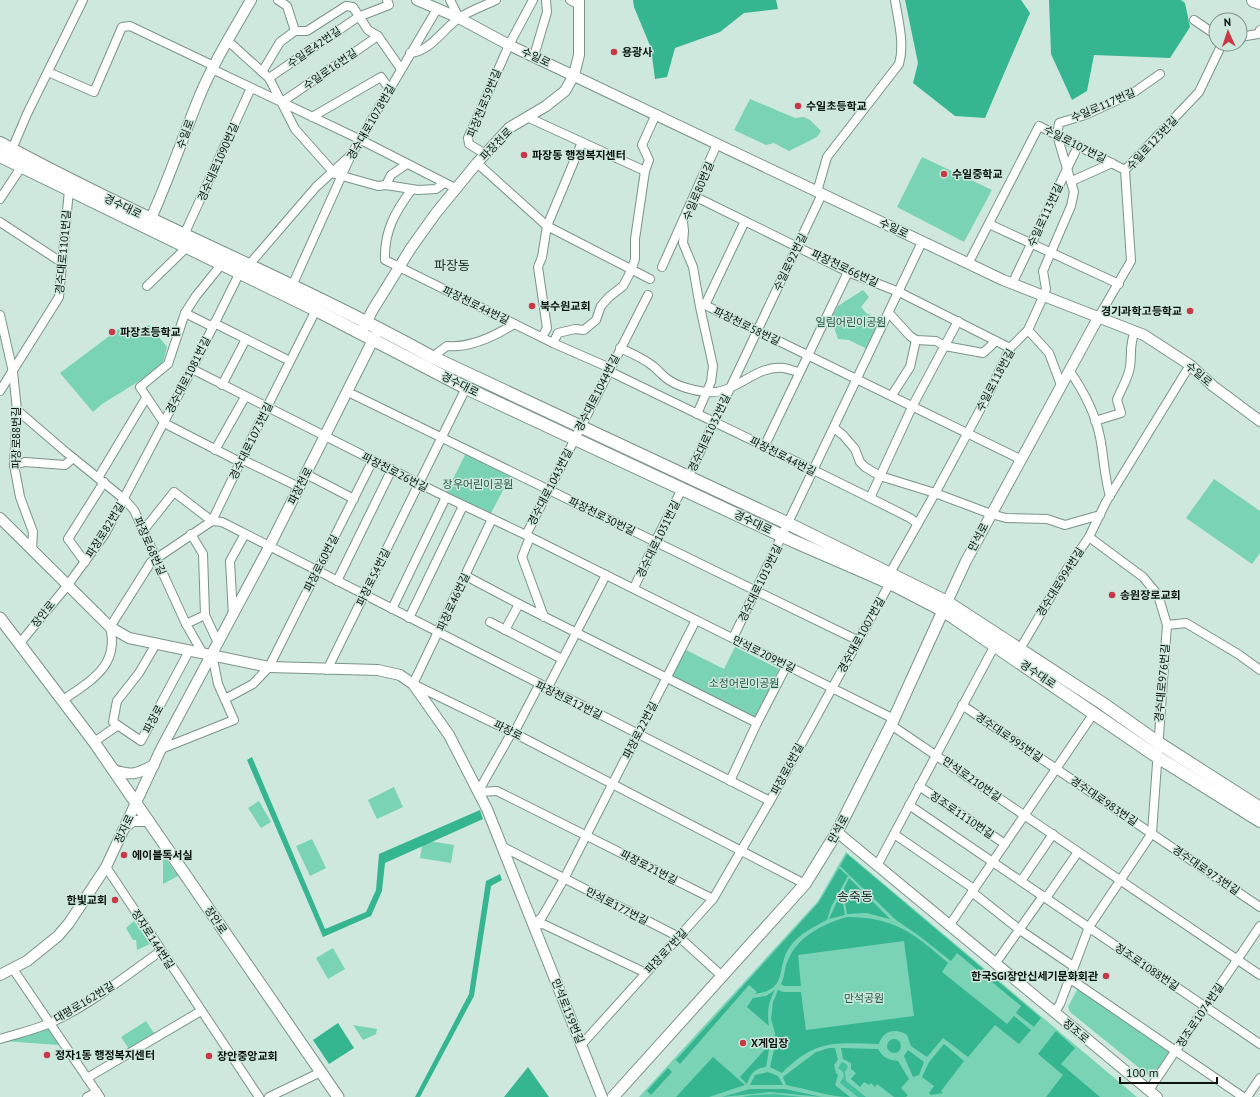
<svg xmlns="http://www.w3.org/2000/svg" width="1260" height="1097" font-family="'PT Sans','Noto Sans KR',sans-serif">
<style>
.green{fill:#79d3b4}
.forest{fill:#36b591}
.water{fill:#45c09c}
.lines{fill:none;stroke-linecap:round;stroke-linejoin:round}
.minor-casing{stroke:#7b9389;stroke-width:10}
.tertiary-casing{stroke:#7b9389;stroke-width:12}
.secondary-casing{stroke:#7b9389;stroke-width:13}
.primary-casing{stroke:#7b9389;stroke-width:14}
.motorway-casing{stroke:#7b9389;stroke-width:16}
.minor{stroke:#fff;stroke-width:8}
.tertiary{stroke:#fff;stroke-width:10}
.secondary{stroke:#fff;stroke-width:11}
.primary{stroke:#fff;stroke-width:12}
.motorway{stroke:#fff;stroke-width:14}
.poi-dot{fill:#c83847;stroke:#cee8dd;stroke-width:1.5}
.labels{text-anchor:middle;stroke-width:3;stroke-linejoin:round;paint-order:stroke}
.street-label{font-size:11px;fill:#0b1410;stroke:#cee8dd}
.poi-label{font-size:11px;font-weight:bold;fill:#0b1410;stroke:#cee8dd;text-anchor:start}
.park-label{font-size:11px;fill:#255747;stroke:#cee8dd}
.quarter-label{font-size:13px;fill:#1a2f28;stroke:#cee8dd}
</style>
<rect width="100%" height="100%" fill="#cee8dd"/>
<g class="green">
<path d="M750 99 795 118 804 117 810 120 821 131 817 137 789 151 774 143 766 145 734 130Z"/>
<path d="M922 157 992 190 964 242 897 207Z"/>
<path d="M863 290 869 297 861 307 866 313 881 320 867 349 849 340 838 339 831 318 838 306Z"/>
<path d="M149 325 167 347 162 367 102 404 93 412 60 373 120 328 124 333Z"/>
<path d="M466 453 511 475 490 515 446 493Z"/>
<path d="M1214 479 1260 511V553L1252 564 1186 518Z"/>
<path d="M735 647 779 669 755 718 670 677 684 649 724 669Z"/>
<path d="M394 787 403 807 377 819 368 800Z"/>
<path d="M259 801 271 822 261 828 248 808Z"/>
<path d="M312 839 326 868 310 876 296 846Z"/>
<path d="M423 840 454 845 451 863 420 858Z"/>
<path d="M846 852 1137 1097H639L818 901Z"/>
<path d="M163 855 178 876 163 884Z"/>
<path d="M134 921 150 944 137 950 136 940H133L126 928Z"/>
<path d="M333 948 345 969 328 979 316 958Z"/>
<path d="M1078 988 1170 1053 1153 1076 1150 1074 1148 1075 1070 1012 1068 1007Z"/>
<path d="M146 1021 154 1033 129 1049 121 1037Z"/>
<path d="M353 1025 377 1029 376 1034 363 1040Z"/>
<path d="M48 1028 59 1045 3 1041Z"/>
</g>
<g class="forest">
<path d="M633 0H776L778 9 744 13 720 32 675 48 667 77 655 79 651 48 634 7Z"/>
<path d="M905 0H1021L1030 13 985 118 955 116 913 83 918 63Z"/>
<path d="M1049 0H1181L1185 3 1190 27 1170 58 1094 55 1087 91 1072 100 1051 54Z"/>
<path d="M252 757 325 929 366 912 376 890 379 854 480 810 483 819 385 863 382 891 371 916 323 937 247 760Z"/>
<path d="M847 854 1041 1018 1034 1027 1016 1013 1021 1006 957 953 951 961 918 935 896 920 840 866Z"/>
<path d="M839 868 848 876 831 907 827 920C815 926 800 934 792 944 774 965 791 989 755 994L757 992 749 985 680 1064 676 1060 819 902Z"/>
<path d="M500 874 502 880 491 886 474 996 420 1097H415L469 994 486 881Z"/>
<path d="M849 878 890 919 866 913 847 914 843 891Z"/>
<path d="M841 893 845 915 829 919Z"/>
<path d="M847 917C894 917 914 933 948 963L942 972 1007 1024 1014 1016 1031 1030 1019 1044 995 1025 968 1057 943 1038 927 1057 911 1046 907 1035C896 1028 883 1030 879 1044 834 1043 816 1039 782 1073L770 1067 775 1046V1033L771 1019 773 1002 778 990 783 992H801L806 1030 914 1016 904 941 798 955 801 986H784L781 984C785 977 784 968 788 960 798 936 823 924 847 917Z"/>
<path d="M775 990C768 1002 767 1013 769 1026L747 1007 753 998 766 996Z"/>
<path d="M338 1023 354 1048 329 1064 313 1040Z"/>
<path d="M1056 1031 1075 1048 1061 1064 1100 1097H1046L1063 1075 1038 1054Z"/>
<circle cx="894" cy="1046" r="7"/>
<path d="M770 1044 766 1067C755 1068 750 1074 747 1084L740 1077Z"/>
<path d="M944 1044 964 1061 941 1091 943 1093 931 1095 929 1093 934 1086 922 1077 929 1062Z"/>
<path d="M829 1048H835L838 1060 834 1065 836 1073 838 1075 835 1085 850 1097C829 1097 808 1089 786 1085L783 1077 816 1052Z"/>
<path d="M841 1048 878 1049C883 1058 889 1060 898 1061L909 1079 901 1088 908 1095 906 1097H894L877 1084 875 1087 871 1083 869 1085 864 1082 860 1087 851 1079 856 1073 851 1069V1063L843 1059Z"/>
<path d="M908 1050 924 1062 919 1075 913 1077 904 1056Z"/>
<path d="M713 1057 745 1085 709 1097H676Z"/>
<path d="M528 1067 549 1097H504Z"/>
<path d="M668 1068 672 1072 651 1095 647 1091Z"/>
<path d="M768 1072 778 1076 783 1085H750L755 1075Z"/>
<path d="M750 1089H785L822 1097 770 1092 722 1097Z"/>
</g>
<g class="water">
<path d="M842 1062 846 1064 848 1067 845 1072 846 1081 866 1097H858L840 1083 844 1076 843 1072 838 1068Z"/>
<path d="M775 1094 802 1097H742L752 1095Z"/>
</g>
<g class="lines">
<defs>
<g id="minor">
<path d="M278 0 287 6 295 31"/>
<path d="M450 0 459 18"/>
<path d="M570 0 579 5"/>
<path d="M1194 20 1216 35"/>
<path d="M1240 37 1258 34 1260 30"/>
<path d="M228 41 269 78 295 129 335 174 378 186 386 185 418 190 436 189 444 183"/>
<path d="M410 53C430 52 443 29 459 18 469 11 484 6 496 0"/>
<path d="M534 56 547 12 546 0"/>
<path d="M212 69 359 139 457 189"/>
<path d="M48 72 94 92 122 27 130 26 214 66"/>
<path d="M262 72 280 42 295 31H307L346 6 353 7 368 30 378 36 401 69"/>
<path d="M269 78 358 17 389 5 387 0"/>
<path d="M282 102 378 36"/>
<path d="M312 117 381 77 390 90"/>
<path d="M527 117 645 171"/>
<path d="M10 154 27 114 83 0"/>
<path d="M485 154 469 144 468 138 509 45 533 0"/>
<path d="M477 163 547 226 650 279"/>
<path d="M1072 181 1112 163"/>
<path d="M386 185 391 175 407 164"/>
<path d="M412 189C395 212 384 231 385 260L553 343 610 368"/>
<path d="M817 192 827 157 899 64C905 44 898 20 895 0"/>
<path d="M694 196 848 272 899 292 1010 348"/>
<path d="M0 199 24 163"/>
<path d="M745 221 705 305 1020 459"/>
<path d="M0 222 61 262"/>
<path d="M683 222 684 231 683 243 693 267 700 307 713 366 711 382 697 414"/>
<path d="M989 224 1119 284"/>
<path d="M184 235 251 88"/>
<path d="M968 264 1039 126 1125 170"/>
<path d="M221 265 196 296 185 313 168 364 140 387 164 423 240 462"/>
<path d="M248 266 316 187 350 156"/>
<path d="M662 267 717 144"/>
<path d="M1012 284 1078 146"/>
<path d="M147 286 187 247"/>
<path d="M292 286 351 155 437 9"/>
<path d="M185 313 213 327"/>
<path d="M889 313 910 336 916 340 936 341 945 346 983 353 996 341"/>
<path d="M0 315 13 372 17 410 14 465 20 497 33 532 32 550"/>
<path d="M1098 318 1131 261 1125 170 1199 92 1222 44"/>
<path d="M214 323 290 361"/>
<path d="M1028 330 1049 353 1061 385"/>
<path d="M542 337 547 328 538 267 542 257 547 226 582 142"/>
<path d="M553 343 558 333 575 329 584 330 596 320 601 306 609 297 623 286 631 271 635 259V239L645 171 649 160 642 145 656 114"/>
<path d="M620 348C631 353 643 358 653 366 657 369 661 374 666 378 676 386 694 391 706 392 735 396 755 364 784 368 789 369 794 371 799 372"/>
<path d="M432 357 447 346C469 348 495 336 514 324"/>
<path d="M192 369 446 497 526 535 894 719"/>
<path d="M1069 370C1083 390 1095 412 1100 437 1104 457 1104 476 1110 496"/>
<path d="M609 371C709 420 810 467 910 518L918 524"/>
<path d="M222 385 246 339"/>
<path d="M0 391 59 297 69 190"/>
<path d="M348 392 857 640"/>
<path d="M892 395 910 367 916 340"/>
<path d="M17 410 67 453 124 499 134 510 186 624 202 652"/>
<path d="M1095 421 1121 413 1117 400C1121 389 1128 379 1130 367 1132 354 1129 344 1135 332"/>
<path d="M834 428 843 435 855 449 860 462 865 467 880 476 935 493 991 514 1006 518 1047 519 1065 525 1100 515"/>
<path d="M764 447 848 272"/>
<path d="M215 450 245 397"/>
<path d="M241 459 299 487"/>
<path d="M14 465 25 462 65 465 73 458"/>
<path d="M306 474 354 499"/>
<path d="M688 477 822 194"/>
<path d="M98 478 146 398"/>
<path d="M870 498 913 405 958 321"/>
<path d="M492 519 413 684 512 732 805 884"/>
<path d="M212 521 267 407 318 306"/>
<path d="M143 531 174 492 212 521 222 522 770 801"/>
<path d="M191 534 203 554 205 615 218 643"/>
<path d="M526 535 648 295"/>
<path d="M530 537 522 557 544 617"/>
<path d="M85 562 68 539 104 482"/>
<path d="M890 573 938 488 988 395 1010 348 1028 330 1043 297 1046 289 1043 271 1071 206 1074 192 1057 135 1059 123 1085 115 1133 93 1160 74"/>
<path d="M466 576 519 604 757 723"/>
<path d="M337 581 392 469"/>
<path d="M634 588 655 542 682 489"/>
<path d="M392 609 446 497"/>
<path d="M233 616 230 561 245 534"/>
<path d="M409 618 463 506"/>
<path d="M490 622 562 659"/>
<path d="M186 624 205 615"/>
<path d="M1167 625 1186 623 1238 654 1260 670"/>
<path d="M505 630 519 604"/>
<path d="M733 638 922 242"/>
<path d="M20 643 67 586 105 534 192 369 239 274"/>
<path d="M156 644 139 673 117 701 113 722 141 741 189 651"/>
<path d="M1020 649 1067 569 1089 537 1106 502 1190 365"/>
<path d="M327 670 466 388"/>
<path d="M547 689 606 575"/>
<path d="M225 699 253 684 269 667 373 460"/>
<path d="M63 700C90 681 120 666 110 627L151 562 212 521"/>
<path d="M962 705 1260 907"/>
<path d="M891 725 1260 975"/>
<path d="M514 733 539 685"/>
<path d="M94 742 117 726"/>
<path d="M161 749 234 720 218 684 212 654"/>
<path d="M730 781 757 723 787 665"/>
<path d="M919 786 1005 844"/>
<path d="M478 792 497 791 713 899"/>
<path d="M478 792 512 732"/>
<path d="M909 805 1260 1044"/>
<path d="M894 834 974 889"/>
<path d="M503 847 679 937 723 977"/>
<path d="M878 864 995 645"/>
<path d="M106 867 259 1097"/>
<path d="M1021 881 1053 834"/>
<path d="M972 892 1020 930 1073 966"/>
<path d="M1046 898 1078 852"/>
<path d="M533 925 542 917 564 879 696 620"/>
<path d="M533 925 543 924 646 973"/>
<path d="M949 926 1094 713"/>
<path d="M995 964 1043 896"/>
<path d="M13 969 100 1097"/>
<path d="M1069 978 1243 1097"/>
<path d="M1055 1012 1060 1004 1089 927 1152 833 1167 625 1158 595 1143 577 1089 537"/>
<path d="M0 1039C16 1034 34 1030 50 1023 89 1006 125 976 161 951"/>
<path d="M582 1044 713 899 770 801 890 583"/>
<path d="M87 1078 201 1011"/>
<path d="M1149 1090 1260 926"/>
<path d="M87 1097 97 1092"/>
<path d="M269 1097 321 1072"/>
<path d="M1247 1097 1260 1078"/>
</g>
<g id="tertiary">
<path d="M417 0 459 18 509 45 1003 280 1144 335 1190 365 1213 386 1260 421"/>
<path d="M148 225C167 184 181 142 198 100 212 65 232 33 251 0"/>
<path d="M361 333 372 311 411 248 436 213 477 163 509 128 546 106 565 91 574 75 579 55V0"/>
<path d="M0 518 110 627 129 638 269 667 378 670 400 675 413 684 449 735 487 809 602 1097"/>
<path d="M947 602 966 561 1098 318"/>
<path d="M113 770C132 776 137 774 154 765"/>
<path d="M125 827 133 821H149"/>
<path d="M837 832 1157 1097"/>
<path d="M0 975 27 961 58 936 69 923 106 867 161 749 269 547 379 328"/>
</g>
<g id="secondary">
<path d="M0 618 94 742 338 1097"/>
<path d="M613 1097 805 884 837 832 891 725 947 602"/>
</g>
<g id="primary">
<path d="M0 143C141 220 291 279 432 357L789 524 947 602 1102 703 1157 742 1260 808"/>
<path d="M0 156 316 310 466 388 791 540 890 583 944 611 1156 756 1260 821"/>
</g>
<path id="motorway" d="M1254 0 1260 2"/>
</defs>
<use href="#minor" class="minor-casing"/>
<use href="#tertiary" class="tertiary-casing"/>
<use href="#secondary" class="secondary-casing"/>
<use href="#primary" class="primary-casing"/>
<use href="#motorway" class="motorway-casing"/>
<use href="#minor" class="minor"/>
<use href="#tertiary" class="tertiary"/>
<use href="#secondary" class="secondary"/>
<use href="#primary" class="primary"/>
<use href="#motorway" class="motorway"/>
</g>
<g class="poi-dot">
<circle cx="614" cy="52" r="4"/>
<circle cx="798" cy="106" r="4"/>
<circle cx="524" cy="155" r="4"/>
<circle cx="944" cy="174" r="4"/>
<circle cx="532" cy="306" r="4"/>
<circle cx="1190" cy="311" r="4"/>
<circle cx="112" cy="332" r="4"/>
<circle cx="1112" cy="595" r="4"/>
<circle cx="124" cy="855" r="4"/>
<circle cx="115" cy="900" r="4"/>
<circle cx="1106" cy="976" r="4"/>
<circle cx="743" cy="1043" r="4"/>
<circle cx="47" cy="1055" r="4"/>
<circle cx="209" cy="1056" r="4"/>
</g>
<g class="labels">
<g class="street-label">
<text transform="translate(314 47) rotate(-35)" y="4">수일로42번길</text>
<text transform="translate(536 57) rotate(25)" y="4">수일로</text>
<text transform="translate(330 69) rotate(-35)" y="4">수일로16번길</text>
<text transform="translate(484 103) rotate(-68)" y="4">파장천로59번길</text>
<text transform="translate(1103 105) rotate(-23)" y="4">수일로117번길</text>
<text transform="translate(371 122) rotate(-60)" y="4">경수대로1078번길</text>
<text transform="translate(185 134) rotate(-70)" y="4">수일로</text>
<text transform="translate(1152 143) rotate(-47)" y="4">수일로123번길</text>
<text transform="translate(496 144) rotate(-46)" y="4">파장천로</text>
<text transform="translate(1075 144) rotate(27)" y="4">수일로107번길</text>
<text transform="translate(218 162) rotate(-66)" y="4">경수대로1090번길</text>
<text transform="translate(698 191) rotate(-67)" y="4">수일로80번길</text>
<text transform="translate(123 206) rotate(26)" y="4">경수대로</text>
<text transform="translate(1045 215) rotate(-65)" y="4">수일로113번길</text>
<text transform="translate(894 228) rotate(25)" y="4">수일로</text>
<text transform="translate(63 252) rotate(-85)" y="4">경수대로1101번길</text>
<text transform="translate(790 262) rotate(-64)" y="4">수일로92번길</text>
<text transform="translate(845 268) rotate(25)" y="4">파장천로66번길</text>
<text transform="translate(476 305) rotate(26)" y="4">파장천로44번길</text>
<text transform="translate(747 326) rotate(26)" y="4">파장천로58번길</text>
<text transform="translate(1199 374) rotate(40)" y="4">수일로</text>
<text transform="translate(188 375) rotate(-63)" y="4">경수대로1081번길</text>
<text transform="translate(995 380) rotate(-62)" y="4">수일로118번길</text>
<text transform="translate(460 384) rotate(27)" y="4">경수대로</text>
<text transform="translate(597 393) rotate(-63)" y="4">경수대로1044번길</text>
<text transform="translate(709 433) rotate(-65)" y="4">경수대로1032번길</text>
<text transform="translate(16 438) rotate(-90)" y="4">파장로88번길</text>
<text transform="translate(251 441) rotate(-64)" y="4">경수대로1073번길</text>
<text transform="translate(783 456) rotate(27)" y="4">파장천로44번길</text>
<text transform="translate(395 472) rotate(27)" y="4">파장천로26번길</text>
<text transform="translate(300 486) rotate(-63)" y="4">파장천로</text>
<text transform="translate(550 487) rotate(-63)" y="4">경수대로1043번길</text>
<text transform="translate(602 516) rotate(26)" y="4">파장천로30번길</text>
<text transform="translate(753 522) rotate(25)" y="4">경수대로</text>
<text transform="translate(105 530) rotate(-58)" y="4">파장로82번길</text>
<text transform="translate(978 537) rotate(-62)" y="4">만석로</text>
<text transform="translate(658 539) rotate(-64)" y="4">경수대로1031번길</text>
<text transform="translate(150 546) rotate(66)" y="4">파장로68번길</text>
<text transform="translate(321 563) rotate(-63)" y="4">파장로60번길</text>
<text transform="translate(373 577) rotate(-64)" y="4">파장로54번길</text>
<text transform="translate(1060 582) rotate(-58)" y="4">경수대로994번길</text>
<text transform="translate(760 583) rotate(-64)" y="4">경수대로1019번길</text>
<text transform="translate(453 602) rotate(-65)" y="4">파장로46번길</text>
<text transform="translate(43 614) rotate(-51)" y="4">장안로</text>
<text transform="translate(861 635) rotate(-61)" y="4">경수대로1007번길</text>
<text transform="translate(764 654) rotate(26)" y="4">만석로209번길</text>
<text transform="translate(1038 674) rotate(34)" y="4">경수대로</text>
<text transform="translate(1162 683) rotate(-85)" y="4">경수대로976번길</text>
<text transform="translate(569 700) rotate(26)" y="4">파장천로12번길</text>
<text transform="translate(153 719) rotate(-62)" y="4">파장로</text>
<text transform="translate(508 730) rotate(27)" y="4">파장로</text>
<text transform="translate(640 730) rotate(-63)" y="4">파장로22번길</text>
<text transform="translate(1009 737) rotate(34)" y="4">경수대로995번길</text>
<text transform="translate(787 769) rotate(-62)" y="4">파장로6번길</text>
<text transform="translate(972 779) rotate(35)" y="4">만석로210번길</text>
<text transform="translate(1104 801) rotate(34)" y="4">경수대로983번길</text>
<text transform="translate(962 815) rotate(34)" y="4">정조로1110번길</text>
<text transform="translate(124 829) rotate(-65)" y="4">정자로</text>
<text transform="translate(838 829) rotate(-61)" y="4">만석로</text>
<text transform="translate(649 867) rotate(27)" y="4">파장로21번길</text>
<text transform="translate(1206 870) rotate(34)" y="4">경수대로973번길</text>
<text transform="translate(617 906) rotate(27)" y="4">만석로177번길</text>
<text transform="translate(216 920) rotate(56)" y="4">장안로</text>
<text transform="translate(153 939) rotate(57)" y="4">정자로144번길</text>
<text transform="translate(666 951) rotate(-47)" y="4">파장로7번길</text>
<text transform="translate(1147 967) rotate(34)" y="4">정조로1088번길</text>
<text transform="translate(84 1002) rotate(-31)" y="4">대평로162번길</text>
<text transform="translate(568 1011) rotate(68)" y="4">만석로159번길</text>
<text transform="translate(1200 1015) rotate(-56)" y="4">정조로1074번길</text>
<text transform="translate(1076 1031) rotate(40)" y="4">정조로</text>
</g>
<g class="poi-label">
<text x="622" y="56">용광사</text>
<text x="806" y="110">수일초등학교</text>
<text x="532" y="159">파장동 행정복지센터</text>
<text x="952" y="178">수일중학교</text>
<text x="540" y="310">북수원교회</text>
<text x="1182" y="315" text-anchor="end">경기과학고등학교</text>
<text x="120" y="336">파장초등학교</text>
<text x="1120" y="599">송원장로교회</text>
<text x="132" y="859">에이블독서실</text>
<text x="107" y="904" text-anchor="end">한빛교회</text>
<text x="1098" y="980" text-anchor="end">한국SGI장안신세기문화회관</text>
<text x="751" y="1047">X게임장</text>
<text x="55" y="1059">정자1동 행정복지센터</text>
<text x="217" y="1060">장안중앙교회</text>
</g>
<g class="park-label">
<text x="851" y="326">일림어린이공원</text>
<text x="478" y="488">장우어린이공원</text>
<text x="744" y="687">소정어린이공원</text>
<text x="864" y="1002">만석공원</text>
</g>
<g class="quarter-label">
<text x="452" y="270">파장동</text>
<text x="855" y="901">송죽동</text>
</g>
</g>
<g transform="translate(1228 32) rotate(357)"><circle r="19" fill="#cee8dd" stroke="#80938b"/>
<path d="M0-3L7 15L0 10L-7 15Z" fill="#c83847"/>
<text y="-6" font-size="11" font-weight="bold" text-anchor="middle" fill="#0b1410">N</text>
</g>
<path d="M1120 1077v6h97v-6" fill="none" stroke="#0b1410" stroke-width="2"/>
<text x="1126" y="1077" font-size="12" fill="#0b1410" stroke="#cee8dd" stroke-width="3" paint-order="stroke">100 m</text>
</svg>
